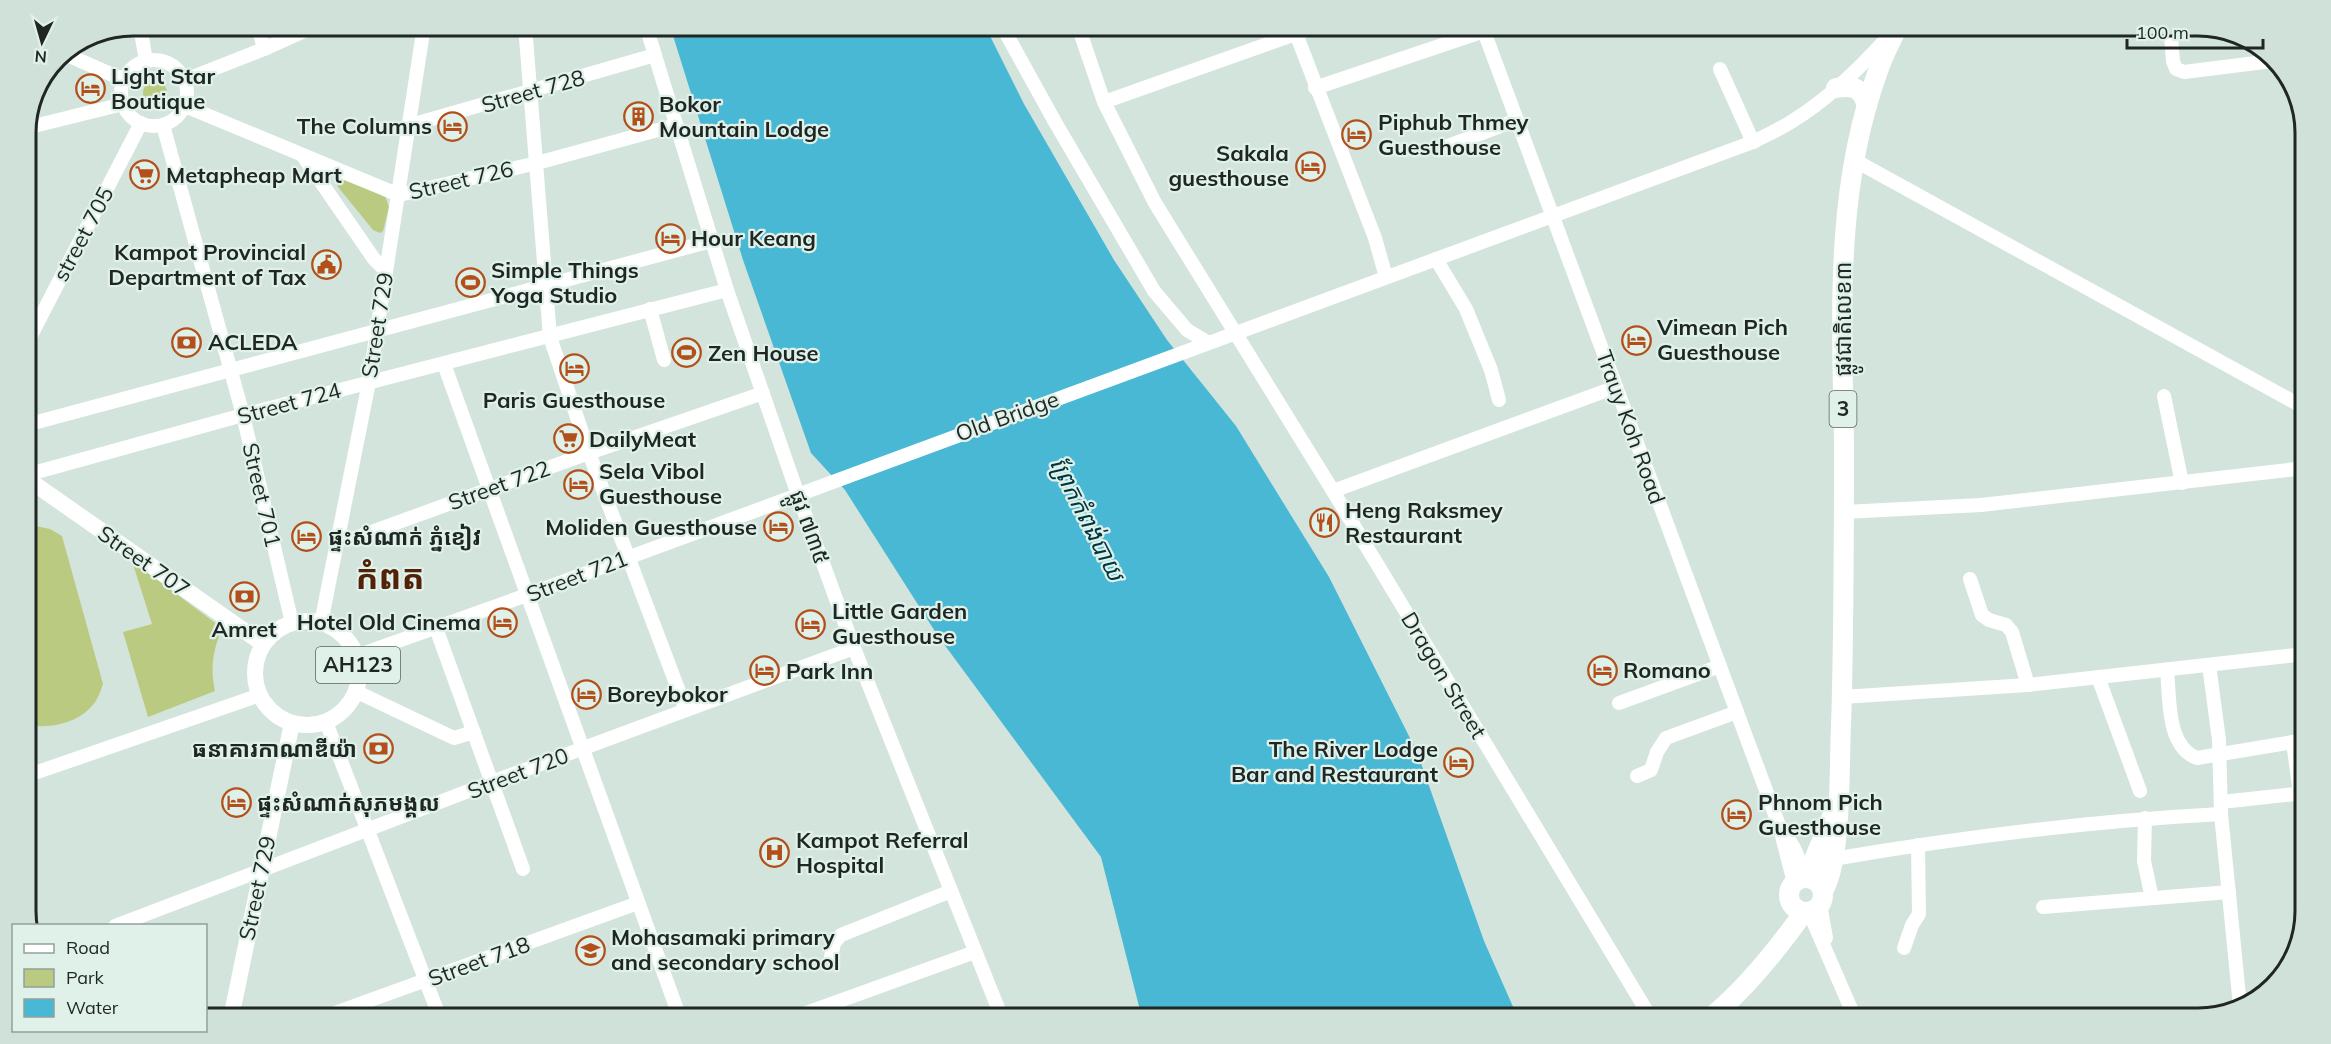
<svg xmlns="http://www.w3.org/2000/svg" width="2331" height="1044" font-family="Mulish,'Noto Sans Khmer',sans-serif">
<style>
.green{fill:#bacb81}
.water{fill:#48b8d5}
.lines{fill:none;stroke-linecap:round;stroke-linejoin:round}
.minor{stroke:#fff;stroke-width:14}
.major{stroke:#fff;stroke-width:16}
.highway{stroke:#fff;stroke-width:20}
.labels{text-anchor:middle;stroke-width:4.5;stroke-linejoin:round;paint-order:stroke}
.shield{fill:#dff1e9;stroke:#59635e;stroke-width:1.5}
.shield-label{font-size:21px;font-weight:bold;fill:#1f2623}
.poi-label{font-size:22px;font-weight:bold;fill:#1f2623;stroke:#dff1e9;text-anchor:start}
.street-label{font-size:22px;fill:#1f2623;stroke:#dff1e9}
.water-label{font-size:24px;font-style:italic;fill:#003542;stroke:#dff1e9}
.town-label{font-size:34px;font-weight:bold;fill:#512108;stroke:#dff1e9}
.rim{fill:none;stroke:#1f2623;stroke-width:3}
</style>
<rect width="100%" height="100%" fill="#d2e4dc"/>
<g class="green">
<circle cx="155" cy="93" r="12"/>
<path d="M341 179 385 196 389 207 383 231 380 233 373 230 338 187 337 183Z"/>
<path d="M26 524 50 529 62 536 103 684C100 693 97 702 89 709 76 723 43 731 26 723Z"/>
<path d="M132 561 222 628C213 652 210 665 215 691L148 717 123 632 152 624Z"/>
</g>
<path class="water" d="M670 26H985L1024 104 1114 260 1167 340 1236 426 1329 577 1417 752 1484 941 1518 1018H1142L1101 857 938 636 845 490 811 453 743 260Z"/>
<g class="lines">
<g class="minor">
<path d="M140 26 146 61"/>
<path d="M258 26 264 49"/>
<path d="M525 26 550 337 589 453 686 710"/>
<path d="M646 26 727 290 798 495 854 648 1002 1018"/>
<path d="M1002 26 1055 122 1154 291 1187 330 1207 342"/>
<path d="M1078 26 1104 102 1155 203 1333 491 1651 1018"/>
<path d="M1293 26 1375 238 1386 277"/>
<path d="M1482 26 1780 828 1794 883"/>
<path d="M2170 26 2173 61 2176 69 2184 72 2272 61"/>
<path d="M63 53 124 80"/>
<circle cx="154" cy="93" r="33"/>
<path d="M1720 69 1753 142"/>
<path d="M185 80 264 49 315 26"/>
<path d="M1315 88 1484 31 1493 26"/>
<path d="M1104 102 1318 26"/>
<path d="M185 106 399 195 537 163 676 125"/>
<path d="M163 125 243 415 292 623"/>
<path d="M411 125 655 55"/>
<path d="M26 128 123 104"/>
<path d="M1445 147 1517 120"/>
<path d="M303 156 374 259 386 271"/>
<path d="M1854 160 2305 408"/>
<path d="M1436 259 1466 309 1491 370 1499 400"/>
<path d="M650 309 664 360"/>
<path d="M26 345 141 123"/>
<path d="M444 364 680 1018"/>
<path d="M2164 396 2182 483"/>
<path d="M26 425 711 241"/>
<path d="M26 475 243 415 727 290"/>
<path d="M1333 491 1616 387"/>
<path d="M1844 512 1981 505 2305 468"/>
<path d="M338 537 352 539 589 453 763 393"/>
<path d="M1970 579 1982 615 1989 620 2006 625 2012 632 2028 685"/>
<path d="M321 623 369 382 424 26"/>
<path d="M436 628 523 869"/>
<path d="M356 656 527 595 1753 142C1766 135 1781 129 1794 120 1828 99 1860 68 1887 38"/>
<path d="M2209 665 2219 740 2221 814 2240 1006"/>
<path d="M2167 670C2170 698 2166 746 2197 758L2305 740"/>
<path d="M2098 677 2140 791"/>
<path d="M355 691 454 738 474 732"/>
<path d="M1842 697 2028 685 2305 654"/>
<path d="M1619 703 1720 666"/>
<path d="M326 722 440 1018"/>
<path d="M2293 742 2300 793"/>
<path d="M26 776 260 695"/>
<path d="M1637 776 1651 770 1657 752 1666 738 1737 712"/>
<path d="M2221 802 2305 793"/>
<path d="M2145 818 2144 861 2152 898"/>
<path d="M1787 837 1794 848 1807 878"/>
<path d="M1833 859C1961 837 2091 821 2221 814"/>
<path d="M1820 904 1826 938"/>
<path d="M2043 907 2229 892"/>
<path d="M1809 912 1855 1018"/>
<path d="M115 926 492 782 854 648"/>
<path d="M1904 948 1912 925 1919 914 1918 845"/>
<path d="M831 957 834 943 841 935 951 891"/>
<path d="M321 1018 638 903"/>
<path d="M792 1018 975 952"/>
</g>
<g class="major">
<path d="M26 478 263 644"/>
<circle cx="307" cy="673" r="52"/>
<path d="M231 1018 292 723"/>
</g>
<g class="highway">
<path d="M1836 88C1854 85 1862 88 1867 106"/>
<path d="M1809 878 1815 857 1832 816"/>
<circle cx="1806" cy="895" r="17"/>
<path d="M1823 891C1842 862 1839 763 1841 726 1844 632 1844 538 1844 444 1842 319 1834 191 1878 71 1883 56 1891 41 1898 26"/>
<path d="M1710 1018C1746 989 1777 950 1804 912"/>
</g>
</g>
<defs>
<symbol id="hotel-ring" viewBox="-11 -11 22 22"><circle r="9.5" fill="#dff1e9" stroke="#b34f1a" stroke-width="1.5"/><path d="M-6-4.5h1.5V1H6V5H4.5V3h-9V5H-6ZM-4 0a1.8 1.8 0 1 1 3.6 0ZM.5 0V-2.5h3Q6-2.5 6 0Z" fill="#b34f1a"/></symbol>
<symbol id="building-ring" viewBox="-11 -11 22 22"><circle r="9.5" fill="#dff1e9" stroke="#b34f1a" stroke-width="1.5"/><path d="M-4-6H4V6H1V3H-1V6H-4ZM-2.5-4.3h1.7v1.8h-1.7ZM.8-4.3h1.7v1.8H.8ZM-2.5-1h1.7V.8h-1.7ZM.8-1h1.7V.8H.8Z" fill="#b34f1a"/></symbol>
<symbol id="supermarket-ring" viewBox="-11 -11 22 22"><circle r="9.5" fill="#dff1e9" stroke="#b34f1a" stroke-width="1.5"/><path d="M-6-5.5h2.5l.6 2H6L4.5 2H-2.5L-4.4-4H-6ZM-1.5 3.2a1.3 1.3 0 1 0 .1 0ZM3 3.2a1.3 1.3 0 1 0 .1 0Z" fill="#b34f1a"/></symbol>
<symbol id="civic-ring" viewBox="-11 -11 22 22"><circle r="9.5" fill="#dff1e9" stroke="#b34f1a" stroke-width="1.5"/><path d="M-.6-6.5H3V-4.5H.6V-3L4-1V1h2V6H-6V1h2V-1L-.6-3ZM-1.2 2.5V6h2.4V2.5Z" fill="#b34f1a"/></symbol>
<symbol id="stadium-ring" viewBox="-11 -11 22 22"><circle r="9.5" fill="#dff1e9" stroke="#b34f1a" stroke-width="1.5"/><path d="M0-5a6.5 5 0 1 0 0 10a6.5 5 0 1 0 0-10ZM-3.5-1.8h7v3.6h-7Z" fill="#b34f1a"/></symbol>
<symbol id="bank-ring" viewBox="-11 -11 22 22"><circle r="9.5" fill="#dff1e9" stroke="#b34f1a" stroke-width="1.5"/><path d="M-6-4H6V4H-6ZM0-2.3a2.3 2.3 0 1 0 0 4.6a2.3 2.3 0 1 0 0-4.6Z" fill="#b34f1a"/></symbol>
<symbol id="restaurant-ring" viewBox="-11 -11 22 22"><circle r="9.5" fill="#dff1e9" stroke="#b34f1a" stroke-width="1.5"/><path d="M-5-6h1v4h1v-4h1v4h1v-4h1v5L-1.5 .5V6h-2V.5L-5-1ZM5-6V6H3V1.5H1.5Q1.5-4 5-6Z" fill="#b34f1a"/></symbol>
<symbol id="hospital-ring" viewBox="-11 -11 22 22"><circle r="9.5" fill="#dff1e9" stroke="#b34f1a" stroke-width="1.5"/><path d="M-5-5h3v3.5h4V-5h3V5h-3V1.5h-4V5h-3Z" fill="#b34f1a"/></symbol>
<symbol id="school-ring" viewBox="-11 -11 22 22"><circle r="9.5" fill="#dff1e9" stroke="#b34f1a" stroke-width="1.5"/><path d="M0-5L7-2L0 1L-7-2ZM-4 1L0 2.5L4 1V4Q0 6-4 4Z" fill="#b34f1a"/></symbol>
</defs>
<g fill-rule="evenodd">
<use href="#hotel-ring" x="74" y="72" width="33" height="33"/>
<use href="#building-ring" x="622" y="100" width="33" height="33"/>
<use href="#hotel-ring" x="436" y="110" width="33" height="33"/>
<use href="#hotel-ring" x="1340" y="118" width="33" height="33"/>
<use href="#hotel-ring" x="1294" y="150" width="33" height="33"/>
<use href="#supermarket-ring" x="128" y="158" width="33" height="33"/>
<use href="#hotel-ring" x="654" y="222" width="33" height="33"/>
<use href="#civic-ring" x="310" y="248" width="33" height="33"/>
<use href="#stadium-ring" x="454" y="266" width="33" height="33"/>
<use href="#hotel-ring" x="1620" y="324" width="33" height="33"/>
<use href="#bank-ring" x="170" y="326" width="33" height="33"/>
<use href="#stadium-ring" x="670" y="336" width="33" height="33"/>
<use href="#hotel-ring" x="558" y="352" width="33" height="33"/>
<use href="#supermarket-ring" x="552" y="422" width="33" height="33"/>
<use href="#hotel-ring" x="562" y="468" width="33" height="33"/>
<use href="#restaurant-ring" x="1308" y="506" width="33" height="33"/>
<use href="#hotel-ring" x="762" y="510" width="33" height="33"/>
<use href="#hotel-ring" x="290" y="520" width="33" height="33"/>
<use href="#bank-ring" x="228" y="580" width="33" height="33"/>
<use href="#hotel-ring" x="486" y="606" width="33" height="33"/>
<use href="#hotel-ring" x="794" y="608" width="33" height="33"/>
<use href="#hotel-ring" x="1586" y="654" width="33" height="33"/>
<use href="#hotel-ring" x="748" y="654" width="33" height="33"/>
<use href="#hotel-ring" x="570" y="678" width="33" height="33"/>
<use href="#bank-ring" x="362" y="732" width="33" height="33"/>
<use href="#hotel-ring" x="1442" y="746" width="33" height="33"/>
<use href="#hotel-ring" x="220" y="786" width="33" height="33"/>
<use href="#hotel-ring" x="1720" y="798" width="33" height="33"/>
<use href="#hospital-ring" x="758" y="836" width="33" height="33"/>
<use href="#school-ring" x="574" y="934" width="33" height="33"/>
</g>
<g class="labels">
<g class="shield">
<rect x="1829.5" y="391" width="27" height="36" rx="4.5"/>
<rect x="316" y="647" width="84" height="36" rx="4.5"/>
</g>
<g class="shield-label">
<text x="1843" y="416">3</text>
<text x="358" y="672">AH123</text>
</g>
<g class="poi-label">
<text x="111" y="84">Light Star<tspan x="111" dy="25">Boutique</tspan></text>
<text x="659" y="112">Bokor<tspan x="659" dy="25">Mountain Lodge</tspan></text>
<text x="1378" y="130">Piphub Thmey<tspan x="1378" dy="25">Guesthouse</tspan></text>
<text x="432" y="134" text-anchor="end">The Columns</text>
<text x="1289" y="161" text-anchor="end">Sakala<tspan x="1289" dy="25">guesthouse</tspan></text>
<text x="166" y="183">Metapheap Mart</text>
<text x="691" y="246">Hour Keang</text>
<text x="306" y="260" text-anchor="end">Kampot Provincial<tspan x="306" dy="25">Department of Tax</tspan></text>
<text x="491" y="278">Simple Things<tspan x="491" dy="25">Yoga Studio</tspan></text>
<text x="1657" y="335">Vimean Pich<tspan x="1657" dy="25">Guesthouse</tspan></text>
<text x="208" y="350">ACLEDA</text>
<text x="708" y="361">Zen House</text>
<text x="574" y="408" text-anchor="middle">Paris Guesthouse</text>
<text x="589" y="447">DailyMeat</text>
<text x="599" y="479">Sela Vibol<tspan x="599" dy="25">Guesthouse</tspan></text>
<text x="1345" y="518">Heng Raksmey<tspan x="1345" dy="25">Restaurant</tspan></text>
<text x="757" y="535" text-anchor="end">Moliden Guesthouse</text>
<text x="328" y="545">ផ្ទះសំណាក់ ភ្នំខៀវ</text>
<text x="832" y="619">Little Garden<tspan x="832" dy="25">Guesthouse</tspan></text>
<text x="481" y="630" text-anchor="end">Hotel Old Cinema</text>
<text x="244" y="637" text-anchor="middle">Amret</text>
<text x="1623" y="678">Romano</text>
<text x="786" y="679">Park Inn</text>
<text x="607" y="702">Boreybokor</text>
<text x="357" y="757" text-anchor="end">ធនាគារកាណាឌីយ៉ា</text>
<text x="1438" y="757" text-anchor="end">The River Lodge<tspan x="1438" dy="25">Bar and Restaurant</tspan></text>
<text x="1758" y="810">Phnom Pich<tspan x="1758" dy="25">Guesthouse</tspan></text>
<text x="257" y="811">ផ្ទះសំណាក់សុភមង្គល</text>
<text x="796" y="848">Kampot Referral<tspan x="796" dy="25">Hospital</tspan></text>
<text x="611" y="945">Mohasamaki primary<tspan x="611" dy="25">and secondary school</tspan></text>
</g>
<g class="street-label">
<text transform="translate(533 91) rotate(-16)" y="8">Street 728</text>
<text transform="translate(461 180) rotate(-13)" y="8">Street 726</text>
<text transform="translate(83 234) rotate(-62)" y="8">street 705</text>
<text transform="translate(1843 319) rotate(-90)" y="8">ផ្លូវជាតិលេខ៣</text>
<text transform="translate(377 325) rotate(-81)" y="8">Street 729</text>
<text transform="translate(289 403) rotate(-15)" y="8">Street 724</text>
<text transform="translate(1007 416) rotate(-20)" y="8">Old Bridge</text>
<text transform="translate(1631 427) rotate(70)" y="8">Trauy Koh Road</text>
<text transform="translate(499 485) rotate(-20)" y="8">Street 722</text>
<text transform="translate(262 495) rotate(77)" y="8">Street 701</text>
<text transform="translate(810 527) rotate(70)" y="8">ផ្លូវ ៧៣៥</text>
<text transform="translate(144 561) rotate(35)" y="8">Street 707</text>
<text transform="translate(577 576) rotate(-21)" y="8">Street 721</text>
<text transform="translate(1444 675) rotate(59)" y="8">Dragon Street</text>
<text transform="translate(518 773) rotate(-21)" y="8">Street 720</text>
<text transform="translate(257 888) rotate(-78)" y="8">Street 729</text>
<text transform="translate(479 961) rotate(-20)" y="8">Street 718</text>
</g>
<g class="water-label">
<text transform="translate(1087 519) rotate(63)" y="8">ព្រែកកំពង់បាយ</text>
</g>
<g class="town-label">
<text x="390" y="589">កំពត</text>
</g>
</g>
<path d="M0 0H2331V1044H0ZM133 36H2198A97 97 0 0 1 2295 133V911A97 97 0 0 1 2198 1008H133A97 97 0 0 1 36 911V133A97 97 0 0 1 133 36Z" fill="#d0e1d9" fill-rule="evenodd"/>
<path class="rim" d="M133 36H2198A97 97 0 0 1 2295 133V911A97 97 0 0 1 2198 1008H133A97 97 0 0 1 36 911V133A97 97 0 0 1 133 36Z"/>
<rect x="12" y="924" width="195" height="108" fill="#dff1e9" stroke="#92a09a" stroke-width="1.5"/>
<rect x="24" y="944" width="30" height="9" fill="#ffffff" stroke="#92a09a" stroke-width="1.5"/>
<text x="66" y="954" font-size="18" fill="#1f2623">Road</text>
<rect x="24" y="969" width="30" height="18" fill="#bacb81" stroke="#92a09a" stroke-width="1.5"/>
<text x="66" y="984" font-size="18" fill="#1f2623">Park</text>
<rect x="24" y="999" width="30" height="18" fill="#48b8d5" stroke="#92a09a" stroke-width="1.5"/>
<text x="66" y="1014" font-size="18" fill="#1f2623">Water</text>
<g transform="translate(42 42) rotate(185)" stroke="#dff1e9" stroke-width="4.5" paint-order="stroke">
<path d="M0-4.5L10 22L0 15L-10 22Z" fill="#1f2623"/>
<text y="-9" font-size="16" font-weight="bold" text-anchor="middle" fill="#1f2623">N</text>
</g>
<path d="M2127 39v9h136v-9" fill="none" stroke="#1f2623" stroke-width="3"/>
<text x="2136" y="39" font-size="18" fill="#1f2623" stroke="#dff1e9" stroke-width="4.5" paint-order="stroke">100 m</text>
</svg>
